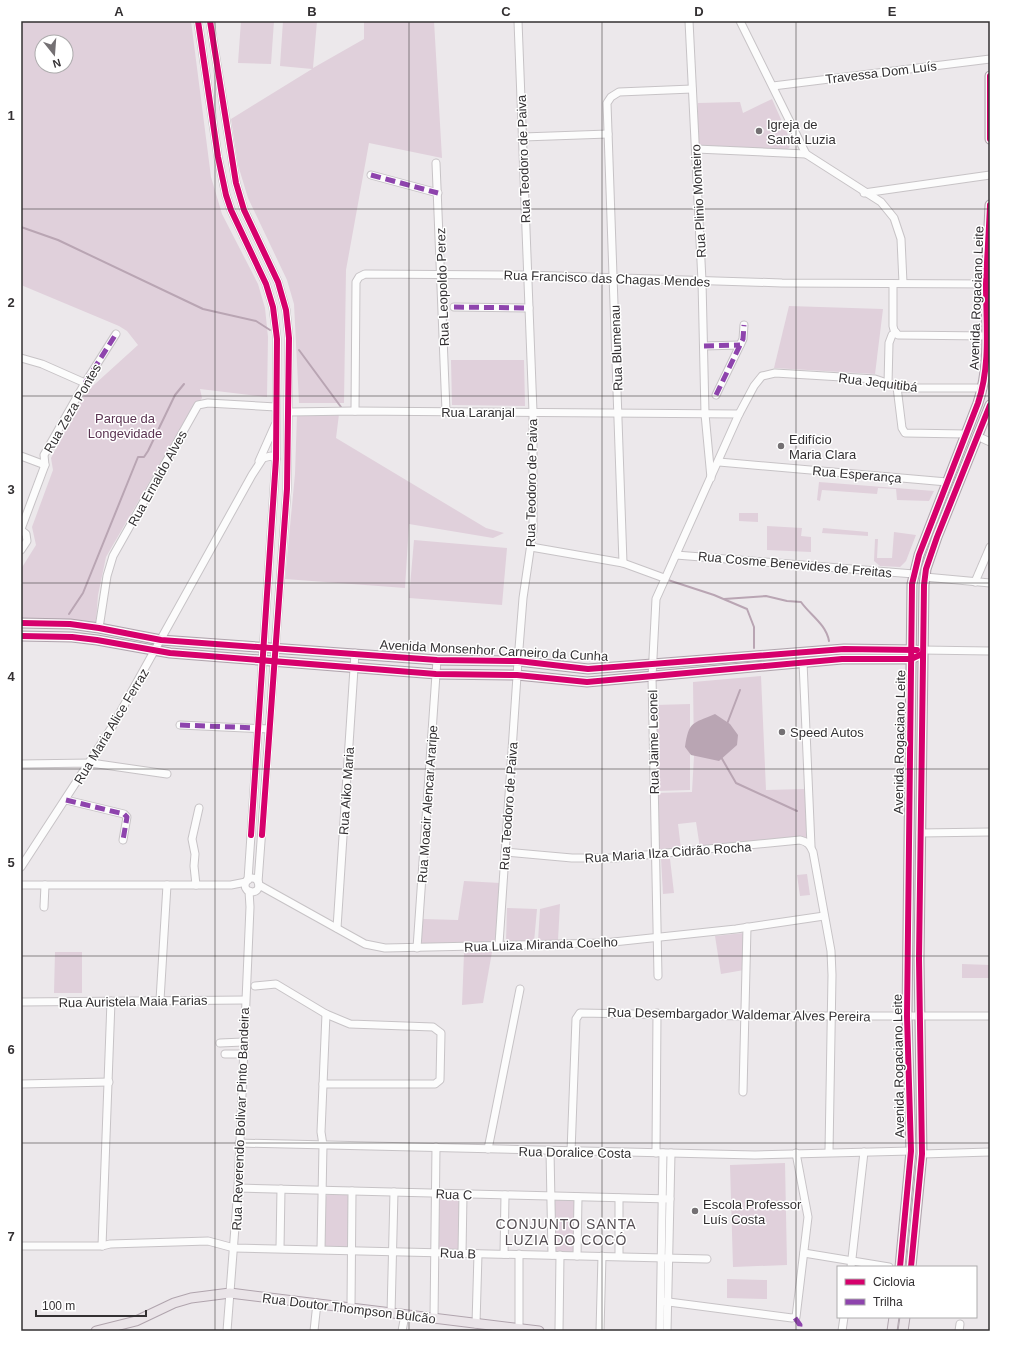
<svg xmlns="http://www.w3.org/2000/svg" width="1011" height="1352" font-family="Arial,sans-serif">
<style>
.green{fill:#e0d0db;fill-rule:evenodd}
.water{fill:#b9a5b3}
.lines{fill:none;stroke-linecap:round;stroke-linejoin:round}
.stream{stroke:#b9a5b3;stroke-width:2}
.minor-casing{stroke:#c7c3c6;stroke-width:9}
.major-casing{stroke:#b0a4ad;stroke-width:11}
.minor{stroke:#fcfcfc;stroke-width:7}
.major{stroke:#eae4e8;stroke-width:9}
.quiet{stroke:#8e44ad;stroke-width:5;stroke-dasharray:10 5;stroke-linecap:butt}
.cycleway-casing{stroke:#fff;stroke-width:8}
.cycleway{stroke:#d6006c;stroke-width:6}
.grid{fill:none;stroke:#333032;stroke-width:1;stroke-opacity:0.55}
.poi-dot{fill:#747073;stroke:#fff;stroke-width:1.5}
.labels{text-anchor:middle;stroke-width:3;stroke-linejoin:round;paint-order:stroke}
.street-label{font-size:13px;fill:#333032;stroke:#fff}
.poi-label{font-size:13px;fill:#333032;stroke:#fff;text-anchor:start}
.park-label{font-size:13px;fill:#5b3452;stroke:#fff}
.neighbourhood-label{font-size:14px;letter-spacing:1px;fill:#544d52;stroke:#fff}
.neatline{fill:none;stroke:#333032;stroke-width:1.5}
.grid-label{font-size:13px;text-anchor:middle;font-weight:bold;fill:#333032}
</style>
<rect width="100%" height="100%" fill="#ece8eb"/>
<g class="green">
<path d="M21 21H191L211 177 222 214 258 284 265 308 268 337 267 397 200 389 202 398 157 469 106 557 98 595 96 623 21 622V569L36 545 32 527 53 470 51 458 60 441 85 393 138 345 127 331 119 326 21 285ZM42 42H66V66H42Z"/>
<path d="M241 21H274L271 64 238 63Z"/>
<path d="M283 21H317L313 68 364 39V21H434L442 158 369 143 346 270 344 403H299L294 304 287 280 248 198 238 165 231 119 312 69 280 66Z"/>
<path d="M772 99 791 142 789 148 785 151 698 146V103L740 102 743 113Z"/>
<path d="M789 306 883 309 875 374 774 368Z"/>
<path d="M451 360H524L525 406 452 405Z"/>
<path d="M297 414H339L336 438 486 528 504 533 493 538 409 524 405 588 285 579 295 474Z"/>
<path d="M819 482 934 491 929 501 897 500 896 489 878 488 877 494 822 490 820 501 817 500Z"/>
<path d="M739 513H758V522L739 521Z"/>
<path d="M767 526 802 528 801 536 811 537V552L767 550Z"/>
<path d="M823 528 868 532V536L822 533Z"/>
<path d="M894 532 916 535 906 561 900 567 880 566 874 561 875 539H878L877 558H892Z"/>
<path d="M414 540 507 548 502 605 409 598Z"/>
<path d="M761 676 766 790 805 789 808 839 700 848 696 822 678 824 681 849 658 852 656 793 692 792 694 756 693 682Z"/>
<path d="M690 704V790L656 791 655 705Z"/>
<path d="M661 859H670L674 893 663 894Z"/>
<path d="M807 874 810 895 800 896 797 875Z"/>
<path d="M464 881 500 883 496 942 420 945 423 919 458 920Z"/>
<path d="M560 904 558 940 538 941 540 909Z"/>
<path d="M507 908 537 909 534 942H506Z"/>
<path d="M744 933V970L721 974 715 936Z"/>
<path d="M55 952H82V993H54Z"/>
<path d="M492 952 483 1003 462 1005 464 953Z"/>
<path d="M962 964 990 965V978H962Z"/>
<path d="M785 1163 787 1265 733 1267 730 1165Z"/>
<path d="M327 1195H347L350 1198 349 1246 347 1248 326 1247 324 1244 326 1197Z"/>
<path d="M460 1196V1248L458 1251H438L437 1199 439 1197Z"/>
<path d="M553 1200H575V1253H555Z"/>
<path d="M727 1279 767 1280V1299L727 1298Z"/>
</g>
<path class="water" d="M715 714 730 724 738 735 737 745 719 761 691 755 685 747C689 721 692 724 715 714Z"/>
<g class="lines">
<g class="stream">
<path d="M21 227 58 240 203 309 256 321 270 330"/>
<path d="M299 350 341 407"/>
<path d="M668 580 714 595 747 609 754 627V648"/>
<path d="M724 599 766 596 787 601 801 602C810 615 826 624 829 641"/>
<path d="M69 614 83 593 138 457H144L148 451 175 395 184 384"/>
<path d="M727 724 740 690"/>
<path d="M721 757 736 783 797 811"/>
</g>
<defs>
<g id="minor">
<path d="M198 21 218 157 226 195 231 210 266 284 273 307 277 339 276 459 248 880"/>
<path d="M210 21 236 183 244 210 278 282 286 310 289 338 287 489 258 882"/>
<path d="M689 21 702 281 705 414 711 478"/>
<path d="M740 21 806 154 881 202 894 218 901 239 903 283"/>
<path d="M773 86 990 59"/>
<path d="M523 137 608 134"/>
<path d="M696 149 806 154"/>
<path d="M436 163 446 411"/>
<path d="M371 175 438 193"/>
<path d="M864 193 990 175"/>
<path d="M893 284V326L894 330 898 335 987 336"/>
<path d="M454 307 529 308"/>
<path d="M704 346 740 345"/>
<path d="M21 358 42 364 85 383"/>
<path d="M888 384 889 343 892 335 896 333"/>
<path d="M897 387 902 428 905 433 966 434"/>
<path d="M716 395 743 339 744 325"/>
<path d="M355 411 356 282 359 277 365 274 527 275 782 283 990 284"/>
<path d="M289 412 355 411 739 414"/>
<path d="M977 436 990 442"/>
<path d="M21 456 45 465"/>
<path d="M259 461 275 425"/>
<path d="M719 462 947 482"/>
<path d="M21 529 45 465 44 455 85 383 116 334"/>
<path d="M21 530 26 534 27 541 21 550"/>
<path d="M531 547 623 563 664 578"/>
<path d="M676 555 914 574"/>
<path d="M623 563 607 103 611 97 619 92 692 89"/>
<path d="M925 577 990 583"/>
<path d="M975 582 990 547"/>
<path d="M99 628 107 576 113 556 198 405 208 403 276 407"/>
<path d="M922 650 990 651"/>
<path d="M803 662 811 846"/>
<path d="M180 725 269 729"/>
<path d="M21 764 91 763 167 774"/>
<path d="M66 800 124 814 127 817 123 840"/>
<path d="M920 833 990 832"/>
<path d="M505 852 572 858H615L800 840C808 842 810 845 813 852L831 951 832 975 829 1152"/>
<path d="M21 867 112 727 252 475 263 458 271 456 276 459"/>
<circle cx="252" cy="885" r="7"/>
<path d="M21 885H231L246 882"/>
<path d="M196 885 194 866 195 854 192 839 199 808"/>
<path d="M259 885 365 944 385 948 604 943 736 929 824 916"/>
<path d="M44 907 45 885"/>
<path d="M337 928 355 653"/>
<path d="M499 944 518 661 523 598 533 530V412L518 21"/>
<path d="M417 948 437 660"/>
<path d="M658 976 652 677 656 599 739 414 754 386 762 376 775 373 875 379 902 388H983"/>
<path d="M255 986 276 984 326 1014 350 1024 433 1027 441 1033 440 1080 435 1084H323"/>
<path d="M160 1000 167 885"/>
<path d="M21 1002 245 1000"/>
<path d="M220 1043 243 1042"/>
<path d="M225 1054H243"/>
<path d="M21 1084 109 1082"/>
<path d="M743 1092 747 927"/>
<path d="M239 1143 755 1155 911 1151"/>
<path d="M488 1149 520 989"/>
<path d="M550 1151 552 1255"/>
<path d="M571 1152 576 1019 580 1013 745 1016H990"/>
<path d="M656 1153 657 1013"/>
<path d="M922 1154 990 1152"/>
<path d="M238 1188 670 1199"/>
<path d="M21 1246H102L110 1244 208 1241 234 1248 707 1259"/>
<path d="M102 1246 111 1001"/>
<path d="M280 1248 281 1189"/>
<path d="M321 1249 323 1145 321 1132 326 1014"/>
<path d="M462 1253 463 1195"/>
<path d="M804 1253 889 1267"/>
<path d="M504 1254 505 1195"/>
<path d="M577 1256 578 1197"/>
<path d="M619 1256V1198"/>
<path d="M851 1267 864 1152"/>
<path d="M661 1301 792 1318 796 1317 808 1217 796 1153"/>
<path d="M351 1307 352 1191"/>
<path d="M391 1314 394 1192"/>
<path d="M434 1319 436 1147"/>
<path d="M476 1324 478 1254"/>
<path d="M519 1329V1254"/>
<path d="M227 1331 238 1188 250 907 249 891"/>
<path d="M314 1331 317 1303"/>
<path d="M402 1331 405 1315"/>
<path d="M559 1331 560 1255"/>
<path d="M600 1331 602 1256"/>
<path d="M660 1331 663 1153"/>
<path d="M667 1331 671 1153"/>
<path d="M842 1331 844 1317"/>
<path d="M959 1331 960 1324"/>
</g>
<g id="major">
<path d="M990 76V139"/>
<path d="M21 623 70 624 99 628 161 640 437 660 518 661 588 669 844 649 916 650"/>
<path d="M21 636 72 637 97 640 170 653 436 674 517 675 587 682 842 659H911L922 654"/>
<path d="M900 1267 911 1151 907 1016 912 584 919 555 978 403C991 364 986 324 986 284 987 258 989 231 990 205"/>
<path d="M911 1267 922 1154 919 959 924 585 926 569 937 537 990 405"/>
<path d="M96 1331 136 1321 174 1303 191 1298 230 1293 539 1331"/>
<path d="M892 1331 894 1317"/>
<path d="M903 1331 905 1317"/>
</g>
</defs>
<use href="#minor" class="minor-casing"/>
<use href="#major" class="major-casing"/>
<use href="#minor" class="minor"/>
<use href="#major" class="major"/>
<g class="quiet">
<path d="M371 175 438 193"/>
<path d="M454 307 529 308"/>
<path d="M704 346 740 345"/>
<path d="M85 383 116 334"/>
<path d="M716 395 743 339 744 325"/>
<path d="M180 725 258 728"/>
<path d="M66 800 124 814 127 817 123 840"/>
<path d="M795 1318 800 1325 799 1331"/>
</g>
<defs>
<g id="cycleway">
<path d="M198 21 218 157 226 195 231 210 266 284 273 307 277 339 276 459 251 835"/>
<path d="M210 21 236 183 244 210 278 282 286 310 289 338 287 489 262 835"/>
<path d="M990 76V139"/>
<path d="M21 623 70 624 99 628 161 640 437 660 518 661 588 669 844 649 917 650"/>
<path d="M21 636 72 637 97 640 170 653 436 674 517 675 587 682 842 659H911L922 654"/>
<path d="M900 1267 911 1151 907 1016 912 584 919 555 978 403C991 364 986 324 986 284 987 258 989 231 990 205"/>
<path d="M911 1267 922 1154 919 959 924 585 926 569 937 537 990 405"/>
</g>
</defs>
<use href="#cycleway" class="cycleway-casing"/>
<use href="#cycleway" class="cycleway"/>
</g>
<path class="grid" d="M215 21V1331M409 21V1331M602 21V1331M796 21V1331M21 209H990M21 396H990M21 583H990M21 769H990M21 956H990M21 1143H990"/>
<g class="poi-dot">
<circle cx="759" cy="131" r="4"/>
<circle cx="781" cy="446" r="4"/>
<circle cx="782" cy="732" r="4"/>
<circle cx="695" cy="1211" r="4"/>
</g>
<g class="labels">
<g class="street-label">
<text transform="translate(881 72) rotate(-7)" y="5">Travessa Dom Luís</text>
<text transform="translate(523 159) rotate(-92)" y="5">Rua Teodoro de Paiva</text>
<text transform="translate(698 201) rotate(-93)" y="5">Rua Plinio Monteiro</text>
<text transform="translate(607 278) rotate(2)" y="5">Rua Francisco das Chagas Mendes</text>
<text transform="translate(442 287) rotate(-92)" y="5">Rua Leopoldo Perez</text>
<text transform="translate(976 298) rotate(-88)" y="5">Avenida Rogaciano Leite</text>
<text transform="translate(616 348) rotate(-92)" y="5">Rua Blumenau</text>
<text transform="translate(878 382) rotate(7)" y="5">Rua Jequitibá</text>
<text transform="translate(72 408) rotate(-60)" y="5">Rua Zeza Pontes</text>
<text x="478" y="417">Rua Laranjal</text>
<text transform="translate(857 474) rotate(5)" y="5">Rua Esperança</text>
<text transform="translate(157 478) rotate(-61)" y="5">Rua Ernaldo Alves</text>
<text transform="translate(531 483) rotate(-89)" y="5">Rua Teodoro de Paiva</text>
<text transform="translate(795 564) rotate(5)" y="5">Rua Cosme Benevides de Freitas</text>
<text transform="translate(494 650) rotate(3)" y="5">Avenida Monsenhor Carneiro da Cunha</text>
<text transform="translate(111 726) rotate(-59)" y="5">Rua Maria Alice Ferraz</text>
<text transform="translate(653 742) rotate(-91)" y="5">Rua Jaime Leonel</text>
<text transform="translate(899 742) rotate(-89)" y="5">Avenida Rogaciano Leite</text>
<text transform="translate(346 791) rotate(-86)" y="5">Rua Aiko Maria</text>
<text transform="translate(427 804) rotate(-86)" y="5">Rua Moacir Alencar Araripe</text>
<text transform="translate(508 806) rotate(-86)" y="5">Rua Teodoro de Paiva</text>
<text transform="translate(668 852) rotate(-4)" y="5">Rua Maria Ilza Cidrão Rocha</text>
<text transform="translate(541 944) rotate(-2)" y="5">Rua Luiza Miranda Coelho</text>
<text transform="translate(133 1001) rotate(-1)" y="5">Rua Auristela Maia Farias</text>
<text transform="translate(739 1014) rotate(1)" y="5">Rua Desembargador Waldemar Alves Pereira</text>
<text transform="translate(898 1066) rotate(-91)" y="5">Avenida Rogaciano Leite</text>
<text transform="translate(240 1119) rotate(-88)" y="5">Rua Reverendo Bolivar Pinto Bandeira</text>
<text transform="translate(575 1152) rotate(1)" y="5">Rua Doralice Costa</text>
<text transform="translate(454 1194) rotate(2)" y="5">Rua C</text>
<text transform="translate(458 1253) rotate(2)" y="5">Rua B</text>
<text transform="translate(349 1308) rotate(7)" y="5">Rua Doutor Thompson Bulcão</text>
</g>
<g class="poi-label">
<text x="767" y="129">Igreja de<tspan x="767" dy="15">Santa Luzia</tspan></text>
<text x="789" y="444">Edifício<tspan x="789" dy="15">Maria Clara</tspan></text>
<text x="790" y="737">Speed Autos</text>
<text x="703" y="1209">Escola Professor<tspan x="703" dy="15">Luís Costa</tspan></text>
</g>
<g class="park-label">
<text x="125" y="423">Parque da<tspan x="125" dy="15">Longevidade</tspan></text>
</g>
<g class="neighbourhood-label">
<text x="566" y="1229">CONJUNTO SANTA<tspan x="566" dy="16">LUZIA DO COCÓ</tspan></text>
</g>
</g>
<rect width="1011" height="1352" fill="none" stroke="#ffffff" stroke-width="44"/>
<rect x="837" y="1266" width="140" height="52" fill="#ffffff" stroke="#adacad"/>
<rect x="845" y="1279" width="20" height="6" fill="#d6006c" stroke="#adacad"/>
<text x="873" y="1286" font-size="12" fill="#333032">Ciclovia</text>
<rect x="845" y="1299" width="20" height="6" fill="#8e44ad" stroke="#adacad"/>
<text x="873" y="1306" font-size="12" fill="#333032">Trilha</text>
<g transform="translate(54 54) rotate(163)"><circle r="19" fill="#ffffff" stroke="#adacad"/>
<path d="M0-3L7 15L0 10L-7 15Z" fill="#747073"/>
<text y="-6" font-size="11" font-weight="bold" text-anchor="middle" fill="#333032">N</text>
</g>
<path d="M36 1310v6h110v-6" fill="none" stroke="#333032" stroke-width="2"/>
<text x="42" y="1310" font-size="12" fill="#333032" stroke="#ffffff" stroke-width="3" paint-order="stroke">100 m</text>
<rect x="22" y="22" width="967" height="1308" class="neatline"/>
<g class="grid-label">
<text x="119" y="16">A</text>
<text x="312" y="16">B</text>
<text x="506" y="16">C</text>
<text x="699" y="16">D</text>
<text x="892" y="16">E</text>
<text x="11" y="120">1</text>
<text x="11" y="307">2</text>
<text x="11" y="494">3</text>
<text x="11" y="681">4</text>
<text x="11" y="867">5</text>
<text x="11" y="1054">6</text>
<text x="11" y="1241">7</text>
</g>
</svg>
